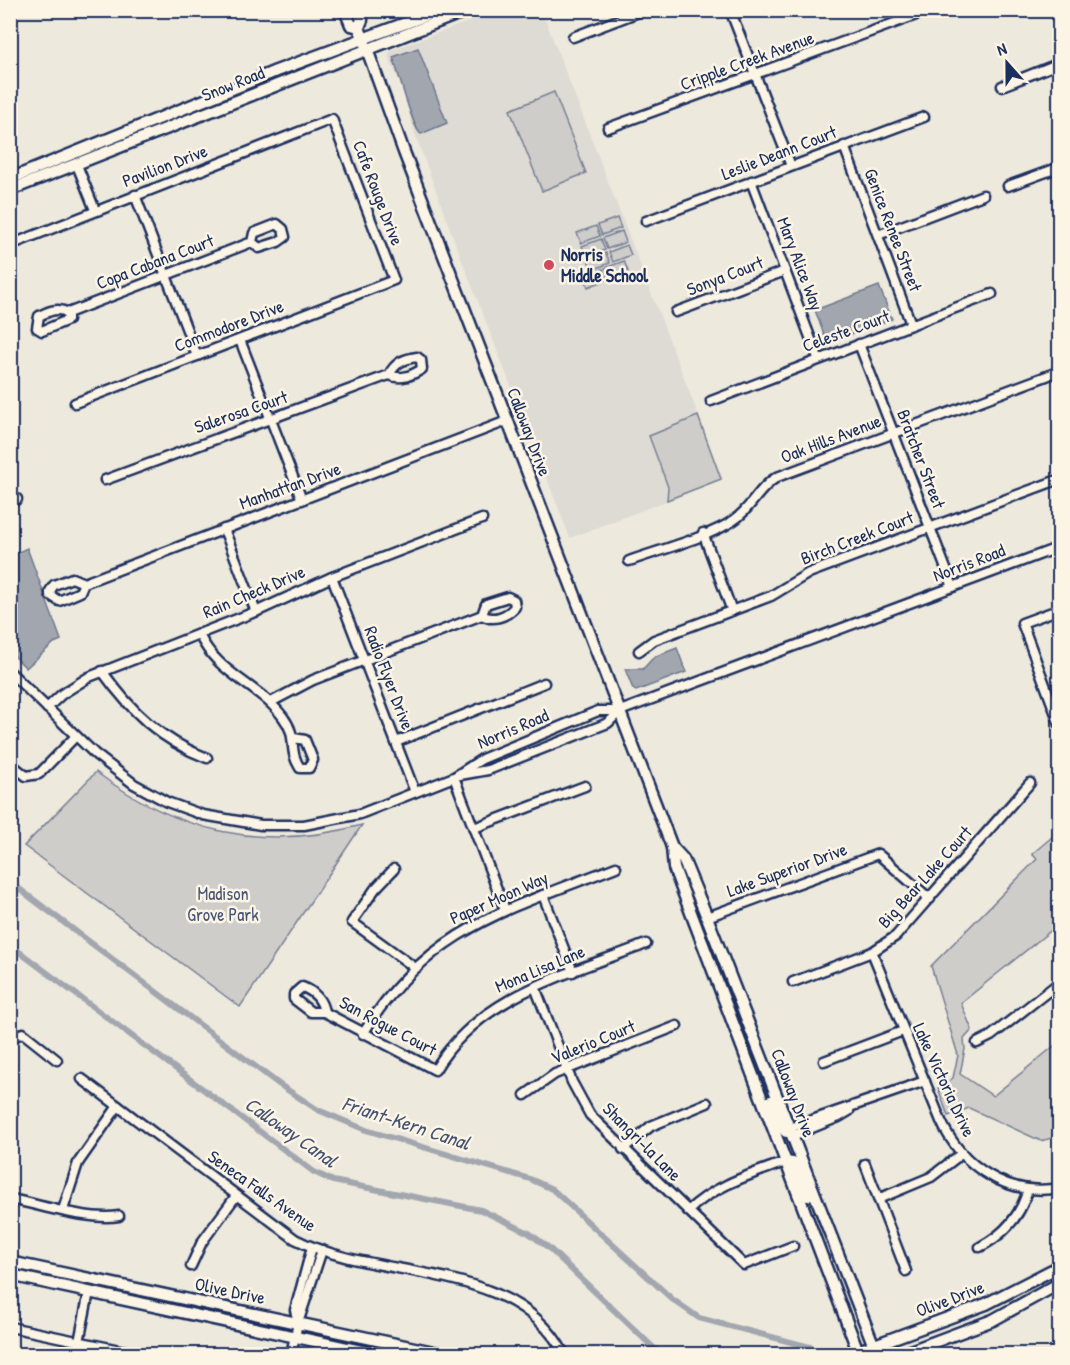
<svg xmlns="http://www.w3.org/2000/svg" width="1070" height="1365" font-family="'Patrick Hand',sans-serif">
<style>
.built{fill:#dedbd4}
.green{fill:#cfcdca;stroke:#757e94;stroke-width:1.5}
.water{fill:#a2a7af;stroke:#6c778f;stroke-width:1.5}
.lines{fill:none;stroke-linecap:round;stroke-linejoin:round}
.canal{stroke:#a2a7af;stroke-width:6}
.minor-casing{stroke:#1b2f5e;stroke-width:13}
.major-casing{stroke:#1b2f5e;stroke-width:15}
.minor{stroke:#fcf5e5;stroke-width:8}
.major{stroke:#fcf5e5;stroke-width:10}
.poi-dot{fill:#d1495b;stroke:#fcf5e5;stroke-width:2}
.labels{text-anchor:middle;stroke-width:5;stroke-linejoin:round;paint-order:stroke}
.street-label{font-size:18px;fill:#1b2f5e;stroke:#fcf5e5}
.poi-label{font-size:18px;font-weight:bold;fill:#1b2f5e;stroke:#fcf5e5;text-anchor:start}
.park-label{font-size:18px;fill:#485679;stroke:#fcf5e5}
.water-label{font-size:20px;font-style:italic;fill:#445376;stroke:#fcf5e5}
</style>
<rect width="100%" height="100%" fill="#eee9dd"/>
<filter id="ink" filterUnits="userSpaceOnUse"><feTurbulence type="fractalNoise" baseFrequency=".0167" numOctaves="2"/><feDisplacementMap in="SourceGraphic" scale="12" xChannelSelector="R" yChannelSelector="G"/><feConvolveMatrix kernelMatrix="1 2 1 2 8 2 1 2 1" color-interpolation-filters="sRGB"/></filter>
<g filter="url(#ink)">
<path class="built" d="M498 11H542L723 479 570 538 456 245 415 134 404 92 388 56 391 50Z"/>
<g class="green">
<path d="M554 92 586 173 542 191 510 110Z"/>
<path d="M617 218 621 228 602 235 598 225Z"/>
<path d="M596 226 600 236 581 243 577 233Z"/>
<path d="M622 231 626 242 607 249 603 238Z"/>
<path d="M601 239 605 250 586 257 582 246Z"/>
<path d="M627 245 631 255 613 262 609 252Z"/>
<path d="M606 253 610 263 592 270 588 260Z"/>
<path d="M624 261 628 271 609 279 605 268Z"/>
<path d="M603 269 606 280 588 287 584 276Z"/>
<path d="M698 416 721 479 667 500 668 487 649 436Z"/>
<path d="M96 772C178 833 263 852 362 825L240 1007 24 846Z"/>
<path d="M1059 831V924L961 1003 972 1030 964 1039 965 1049 960 1074 993 1096 1059 1042V1136L1041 1141 969 1108 948 1116 938 1088 953 1078 958 1055 931 966 1037 859 1032 854Z"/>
<path d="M147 1297 214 1310H199Z"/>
</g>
<g class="water">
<path d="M418 48 447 123 421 134C413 130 398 71 393 57Z"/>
<path d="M879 286 892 319 827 343 815 310Z"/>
<path d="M27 548 61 640 54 643 26 668 11 653 10 556Z"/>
<path d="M677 648 686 672 636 691 633 689 625 669H643L654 657Z"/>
</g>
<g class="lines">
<g class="canal">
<path d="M10 882 280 1085 318 1110 366 1130 530 1179 552 1189 672 1299 699 1318 810 1347"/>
<path d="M10 945 314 1172 333 1181 481 1210 529 1233 549 1248 660 1354"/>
</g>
<defs>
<g id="minor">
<path d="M730 10 791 166"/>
<path d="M573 37 644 10"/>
<path d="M1002 86 1060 63"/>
<path d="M608 128 930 10"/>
<path d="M844 146 911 324"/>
<path d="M77 165 95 210"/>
<path d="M751 181 818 358"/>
<path d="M1008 186 1060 167"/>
<path d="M135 195 197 356"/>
<path d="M646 221 924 117"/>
<path d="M878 235 983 195"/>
<path d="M10 245 332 119 394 280 75 403"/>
<path d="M676 312 785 271"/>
<path d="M68 313V320L42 331 37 328 39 316C49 311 58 307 68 313L252 242 254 233 277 224 283 229 285 237 278 242 259 248 252 242"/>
<path d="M240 340 302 500"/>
<path d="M859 344 953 587"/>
<path d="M711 401 992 294"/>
<path d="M105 480 389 375C401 380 411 376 422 369L421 360 417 357C403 359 395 363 389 375"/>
<path d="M10 503 17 499"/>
<path d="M224 529 256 612"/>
<path d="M703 533 732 611"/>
<path d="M629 561C657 551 712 536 734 520 752 508 758 488 777 477L1060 371"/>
<path d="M332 577 415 792"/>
<path d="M84 583 80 592 59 601 50 595V591L54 585 72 578 84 583 507 421"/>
<path d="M1060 609 1022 623 1060 725"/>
<path d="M199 634C216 673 259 685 283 717 299 738 287 748 300 768H309L313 760 305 740 294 738"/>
<path d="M639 651 654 640 771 596 809 573 1060 479"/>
<path d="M102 671C131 711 160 740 207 758"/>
<path d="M10 672 95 754 134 784 167 802 203 815 261 825H304L360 814 454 777 482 759 598 711H620L1060 547"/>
<path d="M271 702 313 680 482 615C493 622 507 616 515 607L514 600 508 597 486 604 482 615"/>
<path d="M47 708 62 694 89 677 260 610 332 577 482 519"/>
<path d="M396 742 544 683"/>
<path d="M10 763 26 776 39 774 76 736"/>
<path d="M460 775 488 770 608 723 620 711"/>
<path d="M454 777 505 910"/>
<path d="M474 828 585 786"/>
<path d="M394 869 375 889 352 922 414 967"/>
<path d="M543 895 573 972"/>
<path d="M707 917 878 854 930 899"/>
<path d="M872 952 941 1121C962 1167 1008 1197 1060 1188"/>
<path d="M793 982 872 952 896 936 1030 783"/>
<path d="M535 987 572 1082 590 1115 744 1265 793 1246"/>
<path d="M324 1012C322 1000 314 991 302 987L294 994V999L311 1012H324L435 1070C480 994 570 974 646 944"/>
<path d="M363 1034C426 929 509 909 616 867"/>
<path d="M10 1038 23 1033 57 1060"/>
<path d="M977 1043 991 1036 1060 982"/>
<path d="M824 1061 903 1031"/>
<path d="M82 1079 295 1239C378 1282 515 1259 564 1354"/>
<path d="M525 1095 555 1074 677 1026"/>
<path d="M789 1128 925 1081"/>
<path d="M792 1136 839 1117 849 1111"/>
<path d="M623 1149 651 1126 707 1103"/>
<path d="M865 1164 906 1271"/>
<path d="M10 1199C42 1205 88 1221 119 1216"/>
<path d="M878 1199 931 1177 961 1154"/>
<path d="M63 1210 78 1163 118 1106"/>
<path d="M688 1211C715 1185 750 1175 785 1162"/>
<path d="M980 1247C1005 1234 1021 1216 1028 1189"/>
<path d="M191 1266 202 1242 236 1196"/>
<path d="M298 1322 295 1310 312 1247"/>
<path d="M10 1327 139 1354"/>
<path d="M79 1342 89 1292"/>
<path d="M291 1354 298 1323 322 1250"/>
</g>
<g id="major">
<path d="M345 10 351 25 359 27"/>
<path d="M358 10 362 20 359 27 404 152 672 847 674 868 859 1354"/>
<path d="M10 179 276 71 441 10"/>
<path d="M10 190 468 10"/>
<path d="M672 847 683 859 707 917 877 1354"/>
<path d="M770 1101 781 1127 786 1132"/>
<path d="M785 1162 793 1163 808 1196"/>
<path d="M10 1262 443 1354"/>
<path d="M10 1275 375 1354"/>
<path d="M850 1354 986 1304 1060 1266"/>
<path d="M902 1354 993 1320 1060 1283"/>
</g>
</defs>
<use href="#minor" class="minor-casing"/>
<use href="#major" class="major-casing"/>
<use href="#minor" class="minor"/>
<use href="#major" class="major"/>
</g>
</g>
<circle class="poi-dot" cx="549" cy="265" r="6"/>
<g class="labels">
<g class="street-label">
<text transform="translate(747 61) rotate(-20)" y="6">Cripple Creek Avenue</text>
<text transform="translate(233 84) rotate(-22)" y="6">Snow Road</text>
<text transform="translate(779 153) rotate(-21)" y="6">Leslie Deann Court</text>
<text transform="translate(165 166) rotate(-21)" y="6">Pavilion Drive</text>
<text transform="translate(378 193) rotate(69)" y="6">Cafe Rouge Drive</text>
<text transform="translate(893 230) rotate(69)" y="6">Genice Renee Street</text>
<text transform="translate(155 262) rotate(-21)" y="6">Copa Cabana Court</text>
<text transform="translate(800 264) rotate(69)" y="6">Mary Alice Way</text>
<text transform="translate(725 276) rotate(-21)" y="6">Sonya Court</text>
<text transform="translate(229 326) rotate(-21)" y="6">Commodore Drive</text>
<text transform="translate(846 331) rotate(-20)" y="6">Celeste Court</text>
<text transform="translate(241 412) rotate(-19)" y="6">Salerosa Court</text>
<text transform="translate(529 432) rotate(69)" y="6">Calloway Drive</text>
<text transform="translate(831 439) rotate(-21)" y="6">Oak Hills Avenue</text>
<text transform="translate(921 459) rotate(69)" y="6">Bratcher Street</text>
<text transform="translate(290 486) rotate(-20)" y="6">Manhattan Drive</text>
<text transform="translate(857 538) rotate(-21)" y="6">Birch Creek Court</text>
<text transform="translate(969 563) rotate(-21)" y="6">Norris Road</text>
<text transform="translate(254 592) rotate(-23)" y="6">Rain Check Drive</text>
<text transform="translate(389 678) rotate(69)" y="6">Radio Flyer Drive</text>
<text transform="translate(513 729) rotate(-23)" y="6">Norris Road</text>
<text transform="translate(787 870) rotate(-20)" y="6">Lake Superior Drive</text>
<text transform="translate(925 877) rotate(-48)" y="6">Big Bear Lake Court</text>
<text transform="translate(499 898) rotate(-24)" y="6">Paper Moon Way</text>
<text transform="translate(540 969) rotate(-23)" y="6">Mona Lisa Lane</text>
<text transform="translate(388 1026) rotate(28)" y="6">San Rogue Court</text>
<text transform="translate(593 1042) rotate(-22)" y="6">Valerio Court</text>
<text transform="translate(944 1080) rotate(65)" y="6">Lake Victoria Drive</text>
<text transform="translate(793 1093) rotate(69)" y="6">Calloway Drive</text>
<text transform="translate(642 1142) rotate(45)" y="6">Shangri-la Lane</text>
<text transform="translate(262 1191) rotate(35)" y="6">Seneca Falls Avenue</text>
<text transform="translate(230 1291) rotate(12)" y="6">Olive Drive</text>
<text transform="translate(950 1299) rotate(-21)" y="6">Olive Drive</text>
</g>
<g class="poi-label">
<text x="561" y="261">Norris<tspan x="561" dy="21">Middle School</tspan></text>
</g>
<g class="park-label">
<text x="223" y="900">Madison<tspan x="223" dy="21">Grove Park</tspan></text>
</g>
<g class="water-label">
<text transform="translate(406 1123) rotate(18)" y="7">Friant-Kern Canal</text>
<text transform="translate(291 1132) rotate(35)" y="7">Calloway Canal</text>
</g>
</g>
<rect width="1070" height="1365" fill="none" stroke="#fcf5e5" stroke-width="36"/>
<rect x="18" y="18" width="1034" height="1329" fill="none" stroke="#1b2f5e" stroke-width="2" filter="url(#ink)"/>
<g transform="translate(1007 63) rotate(339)" stroke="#fcf5e5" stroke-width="4.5" paint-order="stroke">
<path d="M0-4.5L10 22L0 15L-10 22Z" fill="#1b2f5e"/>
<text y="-9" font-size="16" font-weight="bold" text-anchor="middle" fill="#1b2f5e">N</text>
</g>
</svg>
